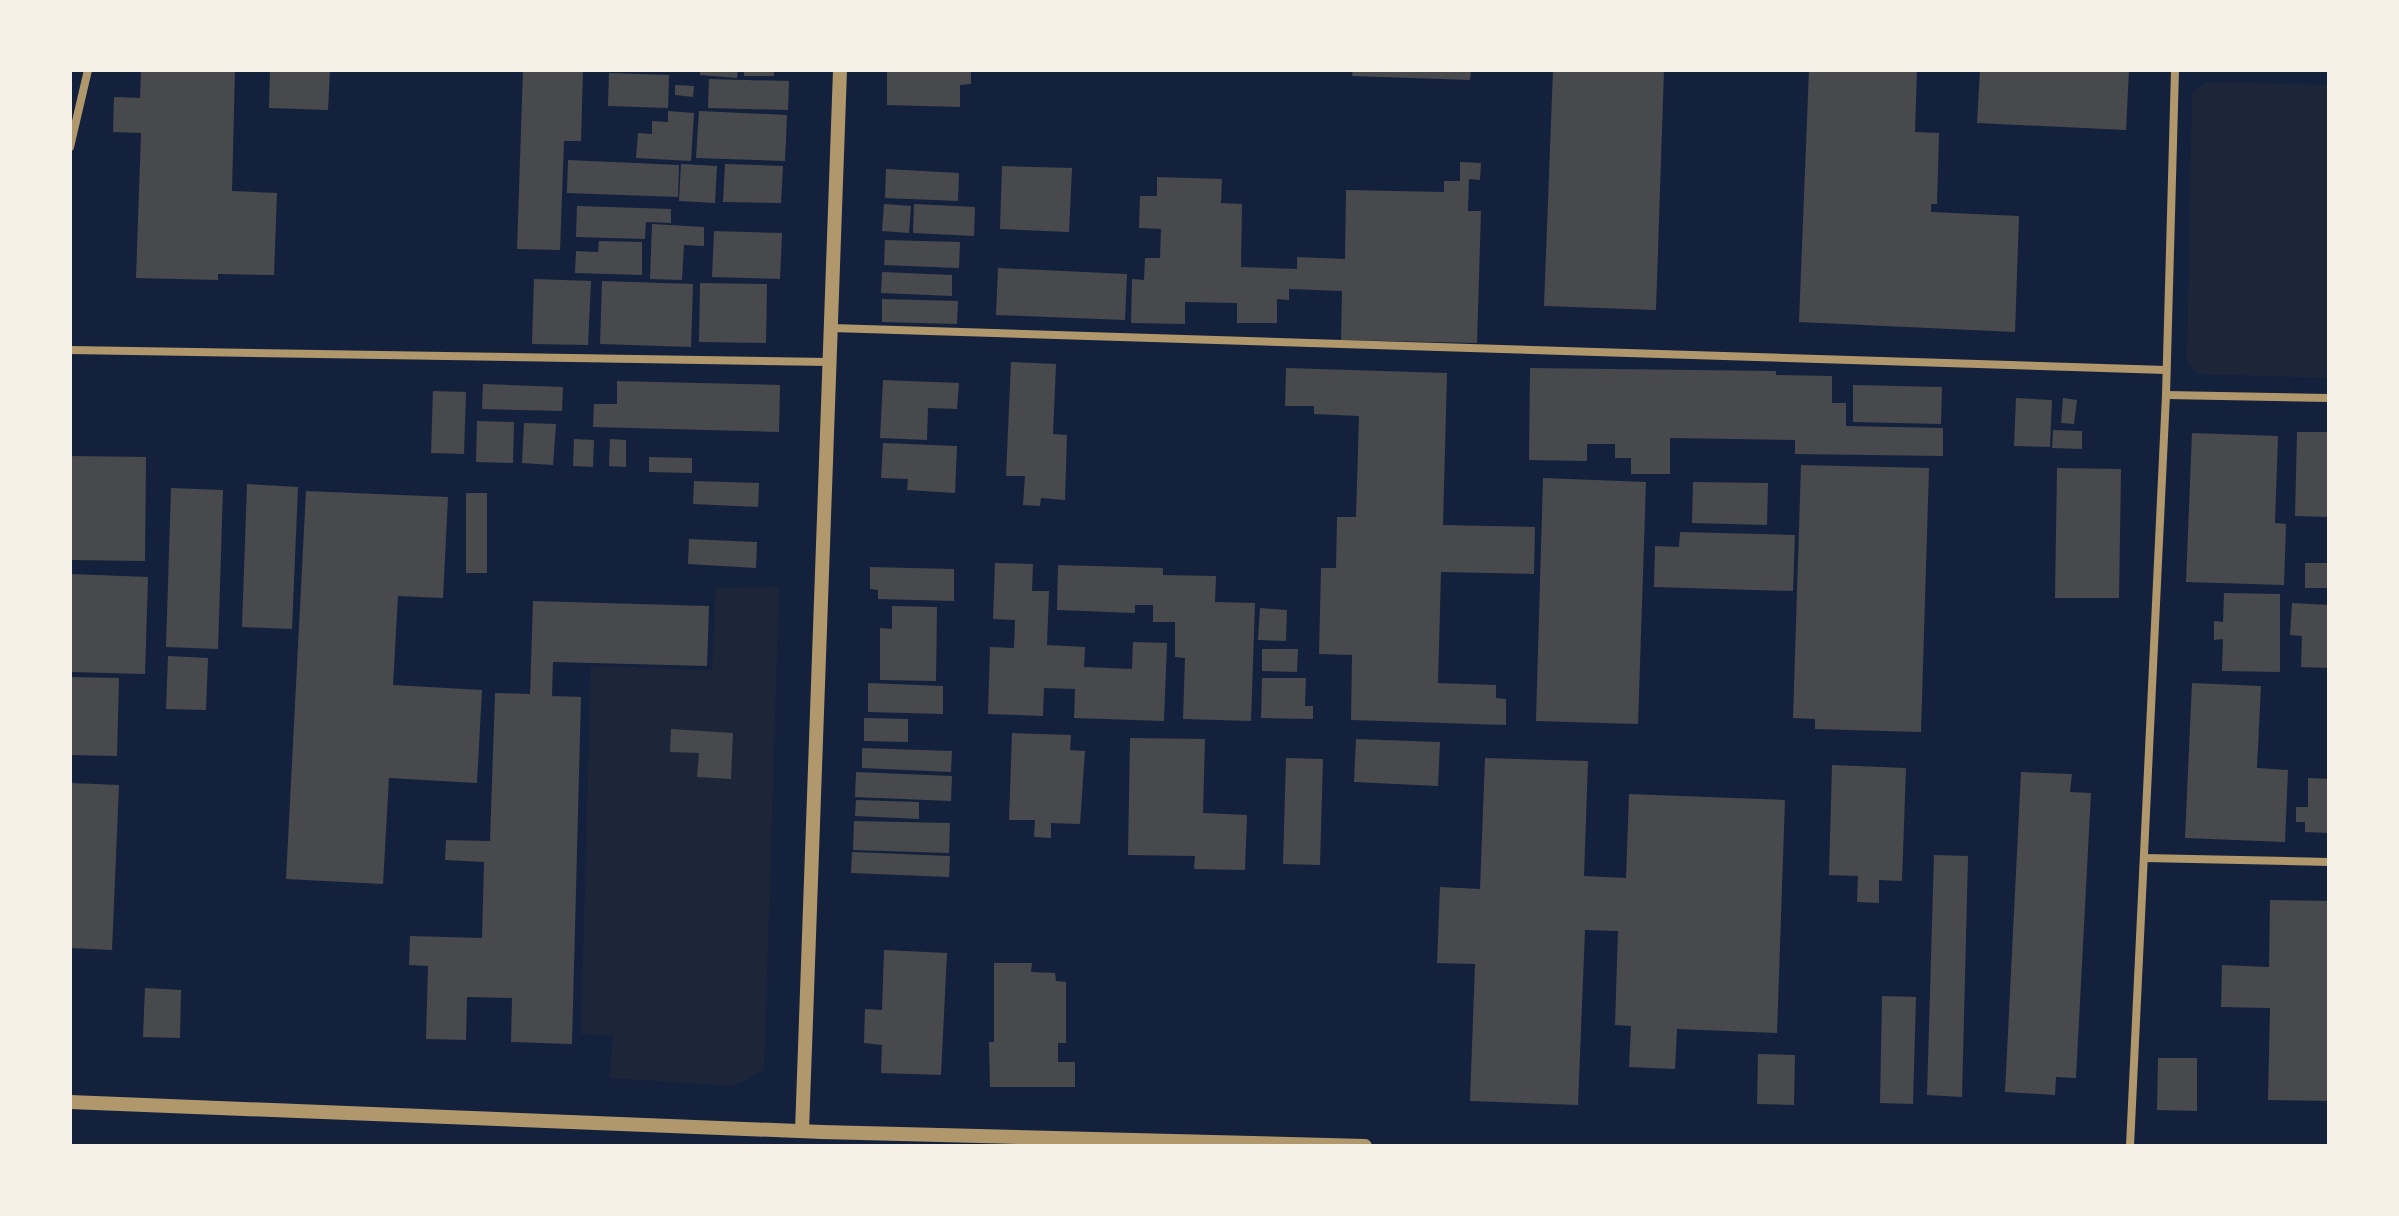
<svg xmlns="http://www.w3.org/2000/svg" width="2399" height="1216" font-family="Karla,sans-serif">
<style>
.green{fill:#1d2539}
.building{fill:#48494c}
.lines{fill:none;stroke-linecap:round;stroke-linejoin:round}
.minor{stroke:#b1986c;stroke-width:8}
.tertiary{stroke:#b1986c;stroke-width:14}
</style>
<rect width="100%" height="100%" fill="#14213d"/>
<g class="green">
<path d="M2207 82 2329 85V378L2197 374 2187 362 2192 93Z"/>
<path d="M779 587 764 1070 734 1086 610 1078 613 1035 581 1034 591 666 712 670 716 588Z"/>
</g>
<g class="building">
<path d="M141 70H235L232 191 277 193 274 275 218 274V280L136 278 141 133 113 132 114 97 140 98Z"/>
<path d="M270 70H330L328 110 269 108Z"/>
<path d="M523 70H583L581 141H564L560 250 517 249Z"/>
<path d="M700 70H738L737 78 700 75Z"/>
<rect x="744" y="70" width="30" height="6"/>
<path d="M887 70H971V84L960 85V107L887 105Z"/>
<path d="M1353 70H1471L1470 80 1352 76Z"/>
<path d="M1553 70H1664L1656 310 1544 306Z"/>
<path d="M1809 70H1917L1915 132 1939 133 1937 204H1931V212L2019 216 2015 332 1799 322Z"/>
<path d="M1980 70H2129L2126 130 1977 123Z"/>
<path d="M609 73 669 75 668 108 608 106Z"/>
<path d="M709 79 789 81 788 110 708 108Z"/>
<path d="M675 85 694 86 693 97 675 95Z"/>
<path d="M668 111 694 113 691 161 636 158 638 133 652 134V121L668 122Z"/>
<path d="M699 111 787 115 785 161 696 158Z"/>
<path d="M568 160 679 165 678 197 567 193Z"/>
<path d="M1460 162 1481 163 1480 180 1469 179 1468 211H1481L1477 343 1341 340 1342 291 1289 289V300L1277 299V323H1237V303L1185 302V324L1131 323 1132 279 1144 280 1145 258H1160L1161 229 1139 228 1140 196H1157V177L1222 179 1221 203 1242 204 1241 267 1297 269V257L1345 259 1346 190 1444 192V181H1460Z"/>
<path d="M681 164 717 166 715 203 679 201Z"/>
<path d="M725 164 783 166 781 203 723 202Z"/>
<path d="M1002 166 1072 168 1069 232 1000 229Z"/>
<path d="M886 169 959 173 958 201 885 198Z"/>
<path d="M884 204 911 206 909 233 882 231Z"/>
<path d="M914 204 975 207 974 236 913 233Z"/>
<path d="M577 206 671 209V223L646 222 645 239 576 237Z"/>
<path d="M652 224 704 227V246L684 245 682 280 650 279Z"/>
<path d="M714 231 782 233 780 279 712 277Z"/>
<path d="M885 240 960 242 959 268 884 265Z"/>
<path d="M599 241 642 242V275L575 273 576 251 598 252Z"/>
<path d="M998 268 1127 274 1125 320 996 315Z"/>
<path d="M882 272 952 275V296L881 293Z"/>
<path d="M534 279 591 281 588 345 532 344Z"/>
<path d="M602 281 693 284 691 347 600 344Z"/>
<path d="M700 283 767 284 766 343 699 342Z"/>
<path d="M882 299 958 301 957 324 882 322Z"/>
<path d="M1011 362 1056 364 1053 434 1067 435 1065 500 1041 498 1040 506 1023 505 1025 476H1006Z"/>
<path d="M1286 368 1447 373 1443 525 1535 527 1534 574 1441 572 1438 683 1496 685V698L1506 699V725L1351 720 1352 655 1319 654 1321 568H1336L1337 517H1356L1359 416 1314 414V406H1285Z"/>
<path d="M1530 368 1776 371V375L1832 376V403H1846V426L1943 428V456L1795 454V440L1670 438V474H1631V458H1615V444H1587V461L1529 460Z"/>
<path d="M883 380 959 383 957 409 928 408 927 440 880 438Z"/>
<path d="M617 381 780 385 779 432 593 427 594 404H617Z"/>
<path d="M483 384 563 387 562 411 482 409Z"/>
<path d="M1853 385 1942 387 1941 424 1853 422Z"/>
<path d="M433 391 466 392 464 454 431 453Z"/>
<path d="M2016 398 2052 400 2050 447 2014 446Z"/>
<path d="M2063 398 2077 400 2074 424 2061 423Z"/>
<path d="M477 421 514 422 513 463 476 462Z"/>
<path d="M524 423 556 424 553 465 522 463Z"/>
<path d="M2053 430 2082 431V449L2052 448Z"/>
<path d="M2297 432H2329V517L2295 516Z"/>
<path d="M2192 433 2278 436 2275 523 2286 524 2284 585 2186 582Z"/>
<path d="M574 439 594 440 593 467 573 466Z"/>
<path d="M610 439 626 440V467L609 466Z"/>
<path d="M883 443 957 446 955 493 907 490 908 479 881 478Z"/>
<path d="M70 456 146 457 145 561 70 560Z"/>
<path d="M649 457 692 458V473L649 472Z"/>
<path d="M1801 465 1929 468 1921 732 1815 729V719L1793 718Z"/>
<path d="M2057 468 2121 469 2119 598H2055Z"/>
<path d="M1543 478 1646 482 1638 724 1536 721Z"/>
<path d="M694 481 759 483 758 507 693 504Z"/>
<path d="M1693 482 1768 483 1767 525 1692 523Z"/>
<path d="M247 484 298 487 292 629 242 627Z"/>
<path d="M171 488 223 490 218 649 166 647Z"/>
<path d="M306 491 448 497 443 598 398 596 393 685 482 690 477 783 389 778 383 884 286 879Z"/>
<rect x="466" y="493" width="21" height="80"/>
<path d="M1680 532 1795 535 1793 591 1654 587 1655 546 1679 547Z"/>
<path d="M689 539 757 542 756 568 688 564Z"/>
<path d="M995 563 1033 564 1032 591H1049L1047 645 1085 647 1084 667 1132 669 1133 642 1167 643 1164 721 1074 718 1075 689 1044 688 1043 716 988 714 990 647 1014 648 1015 620 993 619Z"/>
<rect x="2305" y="563" width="24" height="25"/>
<path d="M1058 565 1163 568V575L1216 576 1215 602 1255 603 1251 721 1183 719 1185 658 1175 657V622H1153V605H1135V613L1057 610Z"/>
<path d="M870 567 954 569V601L878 599V590L870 589Z"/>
<path d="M70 574 148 577 145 674 70 672Z"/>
<path d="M2224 593 2280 594V672L2222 671 2223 639 2214 640V621L2223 622Z"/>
<path d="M533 601 709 606 707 666 553 662 552 696 581 697 572 1044 511 1042 512 998 467 997 466 1040 426 1039 428 966 409 965 410 936 482 938 484 862 445 860 446 840 490 841 495 693 530 694Z"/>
<path d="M2292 603 2329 605V668L2301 667 2302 636 2290 635Z"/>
<path d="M892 606 937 607 936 681 880 680V628L892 629Z"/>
<path d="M1260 608 1287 610 1286 641 1258 640Z"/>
<path d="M1262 649H1298L1297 672 1262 671Z"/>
<path d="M168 656 208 658 206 710 166 709Z"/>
<path d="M70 677 119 678 117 756 70 755Z"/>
<path d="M1262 678H1306L1305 706H1313V719L1261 718Z"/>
<path d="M868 683 943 686V714L868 712Z"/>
<path d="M2192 683 2261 686 2257 768 2288 770 2285 842 2185 838Z"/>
<path d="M864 718 908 719V742L864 741Z"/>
<path d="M671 729 733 733 731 779 697 777 699 753 670 752Z"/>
<path d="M1012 733 1071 735 1070 750 1085 751 1080 824 1051 823V838L1034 837 1035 820H1009Z"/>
<path d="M1130 738 1205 739 1203 813 1247 815 1245 870 1194 869 1195 856 1128 855Z"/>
<path d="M1356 739 1440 742 1438 786 1354 782Z"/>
<path d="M862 748 952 751 951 772 862 768Z"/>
<path d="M1286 758 1323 759 1320 865 1283 864Z"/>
<path d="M1485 758 1588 761 1584 876 1626 878 1629 794 1785 800 1777 1033 1677 1029 1675 1069 1629 1067 1631 1026 1615 1025 1618 931 1585 930 1578 1105 1470 1101 1475 964 1437 963 1440 887 1480 889Z"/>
<path d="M1832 765 1906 768 1902 881 1879 880V903L1857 902 1858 876 1829 875Z"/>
<path d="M856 772 952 776 951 801 855 797Z"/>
<path d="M2021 772 2072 774 2070 792 2091 793 2076 1078 2056 1077 2055 1095 2005 1092Z"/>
<path d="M2308 778 2329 779V833L2305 832V822H2296V807H2308Z"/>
<path d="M70 783 119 785 112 950 70 948Z"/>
<path d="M856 800 919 802V819L855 816Z"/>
<path d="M854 821 950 823 949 853 853 850Z"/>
<path d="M852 852 950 856 949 877 851 873Z"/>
<path d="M1934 855 1968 856 1962 1097 1927 1095Z"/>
<path d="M2270 900 2329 901V1101L2268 1100 2270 1008 2221 1007 2222 965 2269 967Z"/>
<path d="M884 950 947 953 941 1075 881 1073 882 1045 864 1043 865 1009 882 1010Z"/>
<path d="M994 963H1032L1031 972 1055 973 1056 981 1066 982V1043H1058V1062H1075V1087H990L989 1042H994Z"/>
<path d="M145 988 181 990 180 1038 143 1037Z"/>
<path d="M1882 996 1916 997 1913 1104 1880 1103Z"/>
<path d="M1758 1054 1795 1055 1794 1105 1757 1104Z"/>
<path d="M2158 1058H2197V1111L2157 1110Z"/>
</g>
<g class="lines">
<g class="minor">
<path d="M70 147 88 70"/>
<path d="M832 328 2166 370"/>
<path d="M70 350 830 362"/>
<path d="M2166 395 2329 398"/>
<path d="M2144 858 2329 862"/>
<path d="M2130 1146 2166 395 2175 70"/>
</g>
<g class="tertiary">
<path d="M70 1102 822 1132 1365 1146"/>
<path d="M802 1131 840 70"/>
</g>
</g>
<rect width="2399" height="1216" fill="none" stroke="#f6f1e7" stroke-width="144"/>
</svg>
